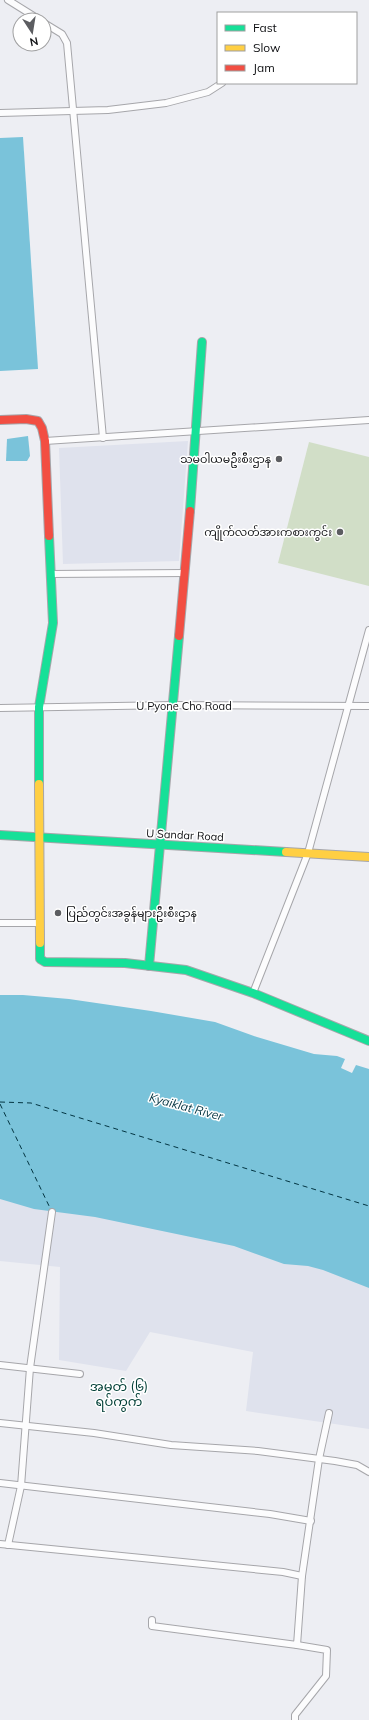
<svg xmlns="http://www.w3.org/2000/svg" width="369" height="1720" font-family="Mulish,'Noto Sans Myanmar',sans-serif">
<style>
.built{fill:#dfe2ed}
.green{fill:#d1dec7}
.water{fill:#7ac3da}
.lines{fill:none;stroke-linecap:round;stroke-linejoin:round}
.ferry{stroke:#033542;stroke-width:1;stroke-dasharray:5 4;stroke-linecap:butt}
.street-casing{stroke:#a6a6aa;stroke-width:8}
.fast-casing{stroke:#a6a6aa;stroke-width:10}
.slow-casing{stroke:#a6a6aa;stroke-width:10}
.jam-casing{stroke:#a6a6aa;stroke-width:10}
.street{stroke:#fcfcfd;stroke-width:6}
.fast{stroke:#16e098;stroke-width:8}
.slow{stroke:#ffcf43;stroke-width:8}
.jam{stroke:#f24e42;stroke-width:8}
.poi-dot{fill:#5c5d61;stroke:#fff;stroke-width:1.5}
.labels{text-anchor:middle;stroke-width:3;stroke-linejoin:round;paint-order:stroke}
.poi-label{font-size:11px;fill:#0e0f12;stroke:#fff;text-anchor:end}
.street-label{font-size:11px;fill:#0e0f12;stroke:#fff}
.water-label{font-size:12px;font-style:italic;fill:#033542;stroke:#fff}
.quarter-label{font-size:13px;fill:#013f36;stroke:#fff}
</style>
<rect width="100%" height="100%" fill="#edeef3"/>
<g class="built">
<path d="M188 441 179 561 63 564 59 448Z"/>
<path d="M0 1190 369 1261V1429L246 1411 253 1352 150 1332 126 1371 59 1360 60 1267 0 1261Z"/>
</g>
<path class="green" d="M309 442 369 457V586L278 563Z"/>
<g class="water">
<path d="M23 137 38 369 0 371V138Z"/>
<path d="M28 436 30 456 27 461H6L7 439Z"/>
<path d="M0 995H23L69 999 151 1011 215 1022 257 1037 314 1054 337 1056 345 1059 341 1068 352 1073 356 1065 369 1069V1288L323 1270 308 1266 284 1264 234 1246 95 1217 34 1209 0 1199Z"/>
</g>
<g class="lines">
<g class="ferry">
<path d="M0 1102 31 1103 369 1206"/>
<path d="M0 1104 51 1210"/>
</g>
<defs>
<g id="street">
<path d="M8 0 40 20"/>
<path d="M44 23 62 34 67 43 103 438"/>
<path d="M0 113 108 110 166 103 208 92 222 83"/>
<path d="M45 441 369 420"/>
<path d="M51 574 185 573"/>
<path d="M0 708 174 705 369 706"/>
<path d="M0 923H39"/>
<path d="M253 993 308 853 369 630"/>
<path d="M0 1365 80 1374"/>
<path d="M0 1423 94 1433 171 1445 258 1451 335 1461 357 1465 369 1472"/>
<path d="M0 1483 270 1514 311 1521"/>
<path d="M0 1544 283 1572 302 1576"/>
<path d="M8 1545 21 1486 30 1368 52 1212"/>
<path d="M152 1620V1626L297 1645 302 1576 319 1459 329 1413"/>
<path d="M295 1720V1715L326 1676 327 1650 297 1645"/>
</g>
<g id="fast">
<path d="M190 511 202 342"/>
<path d="M39 784V707L53 623 49 536"/>
<path d="M0 835 286 852"/>
<path d="M40 943V959L45 962 125 963 186 970 253 993 369 1041"/>
<path d="M149 966 179 636"/>
</g>
<g id="slow">
<path d="M39 784 40 943"/>
<path d="M286 852 369 857"/>
</g>
<g id="jam">
<path d="M0 420 26 419 38 421 42 428 45 441 49 536"/>
<path d="M179 636 190 511"/>
</g>
</defs>
<use href="#street" class="street-casing"/>
<use href="#fast" class="fast-casing"/>
<use href="#slow" class="slow-casing"/>
<use href="#jam" class="jam-casing"/>
<use href="#street" class="street"/>
<use href="#fast" class="fast"/>
<use href="#slow" class="slow"/>
<use href="#jam" class="jam"/>
</g>
<g class="poi-dot">
<circle cx="279" cy="459" r="4"/>
<circle cx="340" cy="532" r="4"/>
<circle cx="58" cy="913" r="4"/>
</g>
<g class="labels">
<g class="poi-label">
<text x="271" y="463">သမဝါယမဦးစီးဌာန</text>
<text x="332" y="536">ကျိုက်လတ်အားကစားကွင်း</text>
<text x="66" y="917" text-anchor="start">ပြည်တွင်းအခွန်များဦးစီးဌာန</text>
</g>
<g class="street-label">
<text x="184" y="710">U Pyone Cho Road</text>
<text transform="translate(185 835) rotate(3)" y="4">U Sandar Road</text>
</g>
<g class="water-label">
<text transform="translate(186 1107) rotate(15)" y="4">Kyaiklat River</text>
</g>
<g class="quarter-label">
<text x="119" y="1391">အမှတ် (၆)<tspan x="119" dy="15">ရပ်ကွက်</tspan></text>
</g>
</g>
<rect x="217" y="12" width="140" height="72" fill="#ffffff" stroke="#9f9fa0"/>
<rect x="225" y="25" width="20" height="6" fill="#16e098" stroke="#9f9fa0"/>
<text x="253" y="32" font-size="12" fill="#0e0f12">Fast</text>
<rect x="225" y="45" width="20" height="6" fill="#ffcf43" stroke="#9f9fa0"/>
<text x="253" y="52" font-size="12" fill="#0e0f12">Slow</text>
<rect x="225" y="65" width="20" height="6" fill="#f24e42" stroke="#9f9fa0"/>
<text x="253" y="72" font-size="12" fill="#0e0f12">Jam</text>
<g transform="translate(32 32) rotate(168)"><circle r="19" fill="#ffffff" stroke="#9f9fa0"/>
<path d="M0-3L7 15L0 10L-7 15Z" fill="#5c5d61"/>
<text y="-6" font-size="11" font-weight="bold" text-anchor="middle" fill="#0e0f12">N</text>
</g>
</svg>
